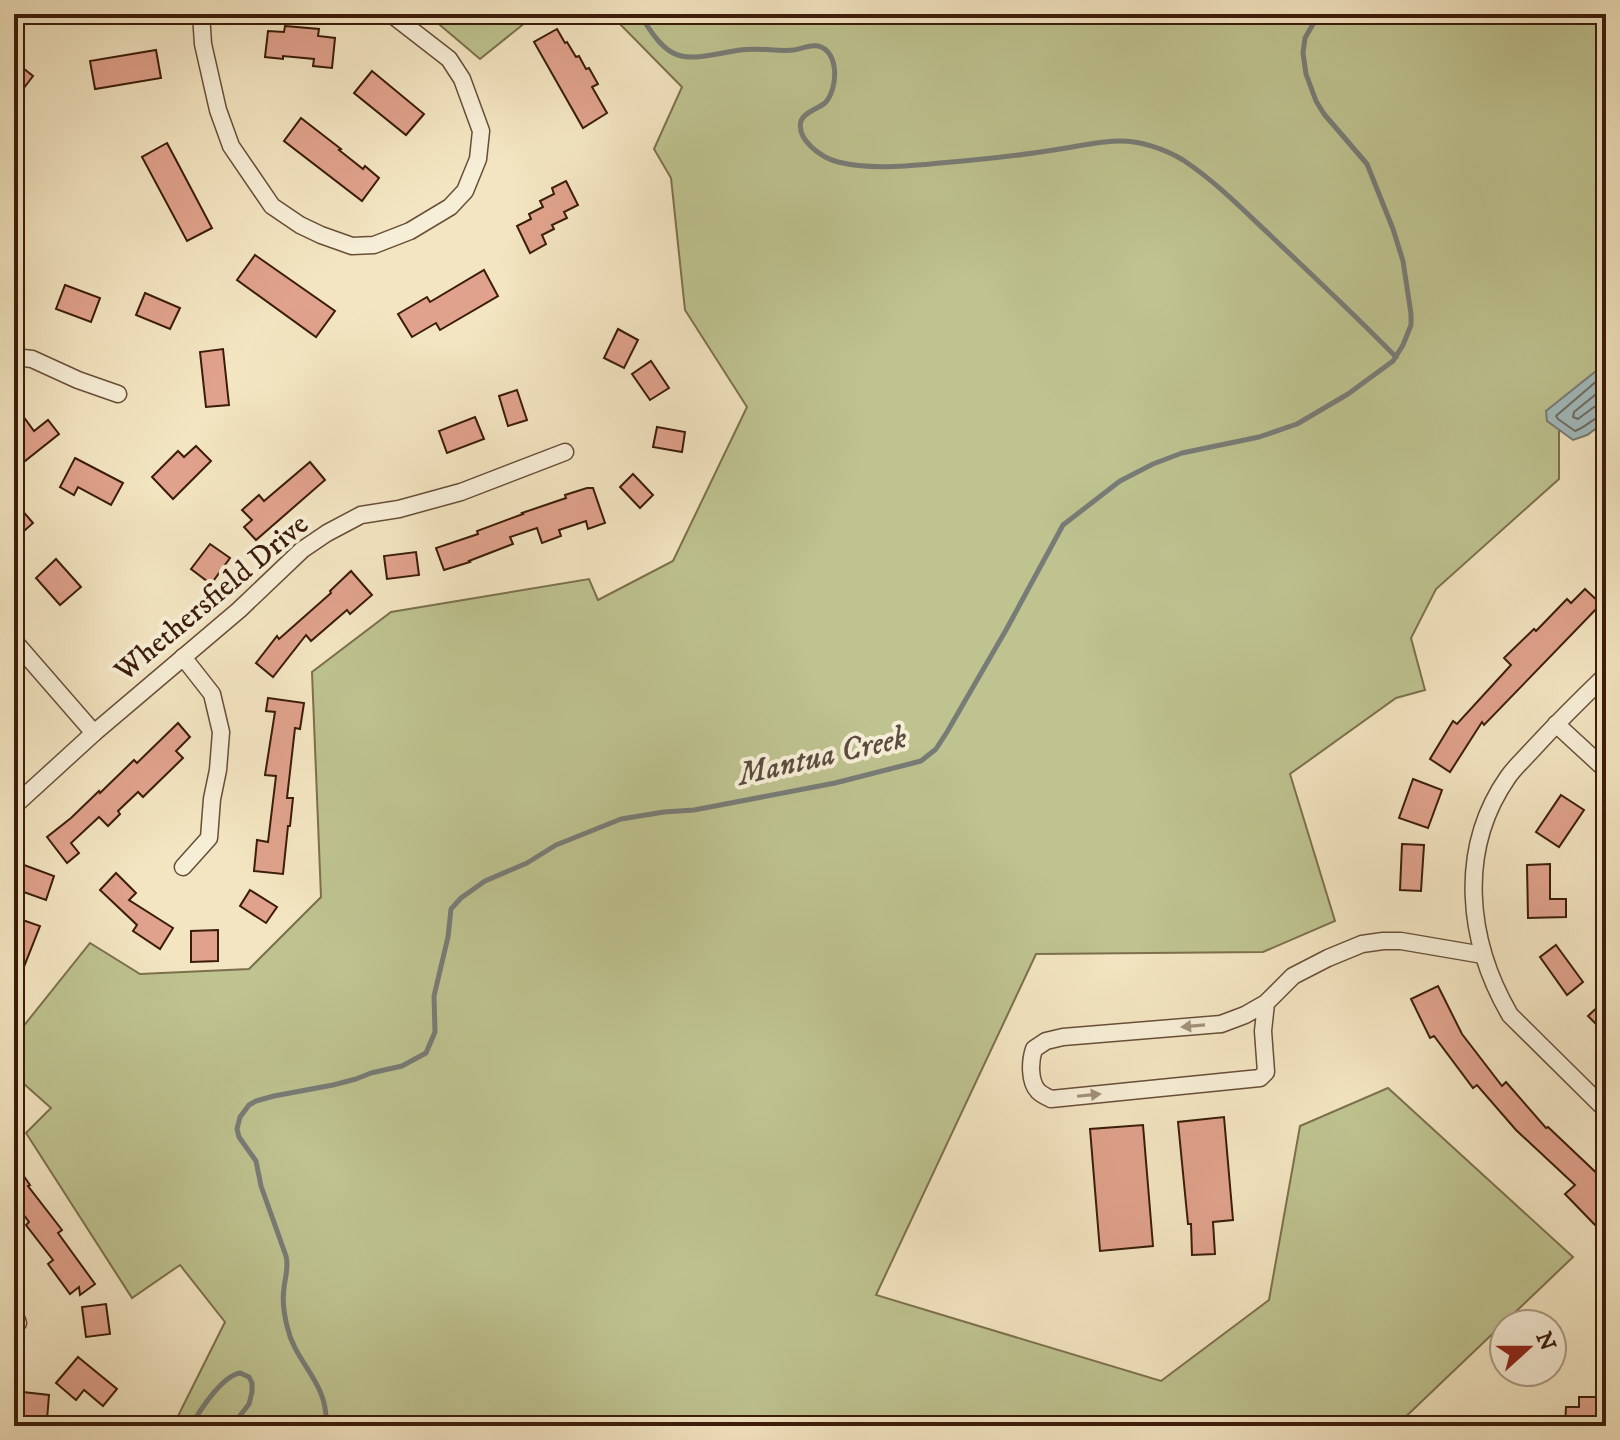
<svg xmlns="http://www.w3.org/2000/svg" width="1620" height="1440" font-family="'IM FELL DW Pica',serif">
<style>
.green{fill:#bec390;stroke:#7c704d;stroke-width:2}
.water{fill:#a1bcbf;stroke:#787c77;stroke-width:2}
.lines{fill:none;stroke-linecap:round;stroke-linejoin:round}
.shore{stroke:#6e6c64;stroke-width:2}
.stream{stroke:#787c77;stroke-width:5}
.building{fill:#e0a28c;stroke:#3b1c0a;stroke-width:2}
.minor-casing{stroke:#694e38;stroke-width:19}
.minor{stroke:#f7eed7;stroke-width:16}
.oneway{fill:#a2907b}
.labels{text-anchor:middle;stroke-width:8;stroke-linejoin:round;paint-order:stroke}
.street-label{font-size:30px;fill:#3b1c0a;stroke:#f7eed7}
.water-label{font-size:32px;font-style:italic;fill:#5a4c40;stroke:#f7eed7}
</style>
<rect width="100%" height="100%" fill="#f3e5c1"/>
<filter id="stains"><feTurbulence type="fractalNoise" baseFrequency=".0025" numOctaves="4"/><feColorMatrix values="0 0 0 0 .2 0 0 0 0 .09 0 0 0 0 .02 0 0 0 .5 -.17"/></filter>
<radialGradient id="worn" r=".72"><stop offset=".6" stop-color="#630" stop-opacity="0"/><stop offset="1" stop-color="#630" stop-opacity=".3"/></radialGradient>
<g class="green">
<path d="M427 14H536L480 59Z"/>
<path d="M610 14H1606V421L1587 435 1559 430V479L1436 589 1411 638 1425 690 1396 698 1290 774 1335 921 1263 952 1036 954 876 1295 1161 1381 1269 1300 1300 1126 1388 1088 1573 1257 1396 1426H173L225 1322 180 1265 132 1298 26 1133 51 1108 14 1075V1038L90 943 140 974 249 969 321 897 312 672 391 612 589 579 598 600 673 561 747 407 685 310 671 178 654 149 682 87Z"/>
</g>
<path class="water" d="M1606 363V421L1587 435 1573 440 1547 421 1546 411Z"/>
<g class="lines">
<g class="shore">
<path d="M1606 373 1556 416 1558 419 1575 431C1587 427 1594 416 1606 415"/>
<path d="M1606 386 1574 412 1573 417 1578 419 1594 407 1606 405"/>
</g>
<g class="stream">
<path d="M640 14C672 69 685 59 740 50 758 47 778 52 794 50 803 49 809 44 818 46 840 51 838 90 825 103 818 109 804 112 801 121 796 140 822 158 838 162 871 170 906 166 940 163 978 160 1016 156 1054 150 1076 147 1099 141 1120 141 1141 141 1165 149 1183 160 1215 181 1242 209 1270 235 1312 275 1355 315 1396 357"/>
<path d="M191 1426C200 1410 222 1376 240 1373L249 1377 252 1383V1392L249 1404 232 1426"/>
<path d="M326 1426C329 1382 295 1364 287 1326 284 1314 282 1301 284 1288 285 1277 289 1267 286 1256L261 1186 256 1161 239 1137 237 1129 240 1117 249 1105 256 1101 274 1096 333 1085 356 1079 371 1073 402 1066 426 1053 435 1032 434 996 448 937 451 909 461 898 485 881 527 863 556 845 621 819 664 812 694 810 835 783 921 761 936 749 947 732 1006 630 1063 525 1120 481 1153 464 1182 453 1259 437 1297 424 1348 394 1393 361 1403 345 1411 325V314L1403 261 1393 229 1367 164 1324 114 1316 101 1306 74 1303 53 1305 38 1313 24 1323 14"/>
</g>
</g>
<g class="building">
<path d="M285 26 319 29 318 36 335 38 332 68 313 66 314 59 283 56V59L265 57 268 31 284 32Z"/>
<path d="M557 29 565 43 567 42 576 57 579 56 586 69 589 68 598 84 592 87 607 113 583 128 534 42Z"/>
<path d="M156 50 161 78 95 89 90 61Z"/>
<path d="M14 61 33 76 14 101Z"/>
<path d="M372 71 424 114 406 135 354 93Z"/>
<path d="M301 118 341 149 339 150 363 169 365 166 379 178 362 201 284 141Z"/>
<path d="M167 143 212 228 187 241 142 157Z"/>
<path d="M566 181 578 205 564 212 567 218 552 225 554 229 542 235 546 244 530 253 517 226 531 219 529 214 543 207 540 201 554 194 552 188Z"/>
<path d="M255 255 335 311 316 337 237 280Z"/>
<path d="M484 270 498 296 440 330 436 323 412 337 398 314 427 297 430 302Z"/>
<path d="M65 285 100 298 91 322 56 309Z"/>
<path d="M145 293 180 308 170 329 136 315Z"/>
<path d="M618 329 638 340 624 368 604 358Z"/>
<path d="M223 349 229 405 206 407 200 352Z"/>
<path d="M651 361 669 388 650 400 632 374Z"/>
<path d="M517 390 527 420 508 426 499 396Z"/>
<path d="M23 416 34 431 48 420 59 434 25 461 14 447V422Z"/>
<path d="M475 417 484 439 447 453 439 431Z"/>
<path d="M657 427 685 432 682 452 653 447Z"/>
<path d="M196 446 211 461 173 499 152 477 178 451 184 457Z"/>
<path d="M75 458 123 483 111 505 78 487 74 495 60 487Z"/>
<path d="M310 462 325 480 256 540 244 527 252 520 242 510 259 495 264 501Z"/>
<path d="M633 474 653 495 640 508 620 487Z"/>
<path d="M587 488H593L605 523 588 529 586 521 559 530 561 536 542 543 537 528 510 537 513 544 469 561 470 562 444 570 436 548 478 534 477 531 523 514 522 513 566 498 565 495Z"/>
<path d="M14 501 33 523 14 540Z"/>
<path d="M210 544 230 558 211 584 191 569Z"/>
<path d="M416 552 419 575 387 579 384 556Z"/>
<path d="M56 559 81 587 60 605 36 578Z"/>
<path d="M351 571 372 595 350 614 347 610 311 641 306 635 273 677 256 663 277 636 279 639 331 593 330 591Z"/>
<path d="M1585 589 1601 604 1484 725 1482 722 1450 772 1430 759 1453 721 1457 724 1511 665 1504 658 1534 629 1536 631 1567 599 1571 603Z"/>
<path d="M268 698 304 703 300 729 295 728 287 798H293L290 826H288L283 874 254 871 257 840 268 842 276 776 265 775 275 712 266 711Z"/>
<path d="M178 723 190 737 176 751 183 758 143 797 138 792 118 811 120 814 108 826 99 817 71 843 79 853 67 863 47 837 71 818 99 791 100 793 134 760 137 763Z"/>
<path d="M1413 779 1442 790 1428 828 1399 818Z"/>
<path d="M1561 795 1584 810 1559 847 1536 832Z"/>
<path d="M1402 844 1424 845 1421 891 1400 890Z"/>
<path d="M1550 864V899H1566V917L1528 918 1527 865Z"/>
<path d="M24 865 54 876 46 900 15 889Z"/>
<path d="M116 873 136 893 129 900 173 928 160 949 133 931 137 925 100 890Z"/>
<path d="M250 890 277 907 266 923 240 906Z"/>
<path d="M14 917 40 926 16 987H14Z"/>
<path d="M218 930V961L191 962V931Z"/>
<path d="M1556 945 1583 982 1567 995 1540 957Z"/>
<path d="M1438 986 1462 1034 1502 1086 1506 1082 1546 1128 1548 1127 1606 1182V1218L1597 1227 1565 1194 1575 1185 1516 1130 1477 1085 1473 1088 1434 1036 1430 1038 1411 999Z"/>
<path d="M1606 999V1034L1588 1016Z"/>
<path d="M1224 1117 1233 1220 1213 1222 1215 1254 1192 1255 1191 1224H1188L1178 1122Z"/>
<path d="M1143 1125 1153 1246 1100 1251 1090 1129Z"/>
<path d="M14 1162 30 1185 28 1186 62 1230 58 1233 95 1284 80 1295 79 1287 70 1294 48 1264 53 1260 26 1225 29 1222 14 1202Z"/>
<path d="M106 1304 110 1334 86 1337 82 1307Z"/>
<path d="M78 1357 117 1389 103 1406 84 1390 76 1400 56 1383Z"/>
<path d="M14 1391 49 1395 47 1420 39 1419 38 1426H24L25 1420 14 1418Z"/>
<path d="M1579 1397H1606V1426H1565L1566 1407H1579Z"/>
</g>
<g class="lines">
<defs>
<g id="minor">
<path d="M201 14 203 44 218 110 231 146 272 206 300 225 321 235 352 246 374 245 410 231 450 207 465 191 478 159 481 131 462 79 449 59 391 14"/>
<path d="M14 357 32 359 78 380 118 394"/>
<path d="M14 641 94 733"/>
<path d="M1606 675C1581 699 1556 724 1533 749 1525 758 1515 767 1508 777 1457 850 1467 941 1510 1015L1606 1110"/>
<path d="M1556 724 1606 770"/>
<path d="M14 806 94 733 239 610 302 550 327 533 361 515 399 509 461 492 565 452"/>
<path d="M183 867 209 838 212 799 218 770 221 732 212 694 183 657"/>
<path d="M1266 1003 1263 1031 1266 1072 1260 1078 1051 1099C1047 1097 1042 1095 1038 1091 1029 1081 1030 1061 1034 1049L1046 1041 1063 1037 1221 1024 1245 1015 1266 1003 1293 976 1328 958 1362 944 1383 941H1401L1483 955"/>
<path d="M14 1313 18 1323"/>
</g>
</defs>
<use href="#minor" class="minor-casing"/>
<use href="#minor" class="minor"/>
</g>
<defs><path id="oneway-solid" d="M-6-.8H1V-3.2L6.5 0L1 3.2V.8H-6Z" transform="scale(2)"/></defs>
<g class="oneway">
<use href="#oneway-solid" transform="translate(1193 1026) rotate(175)"/>
<use href="#oneway-solid" transform="translate(1089 1095) rotate(-6)"/>
</g>
<g class="labels">
<g class="street-label">
<text transform="translate(211 597) rotate(-40)" y="10">Whethersfield Drive</text>
</g>
<g class="water-label">
<text transform="translate(822 755) rotate(-13)" y="11">Mantua Creek</text>
</g>
</g>
<rect width="1620" height="1440" fill="none" stroke="#f3e5c1" stroke-width="48"/>
<rect x="16" y="16" width="1588" height="1408" fill="none" stroke="#3b1c0a" stroke-width="4"/>
<rect x="24" y="24" width="1572" height="1392" fill="none" stroke="#3b1c0a" stroke-width="2"/>
<g transform="translate(1528 1348) rotate(69)"><circle r="38" fill="#f7eed7" stroke="#ac9a85" stroke-width="2"/>
<path d="M0-6L14 30L0 20L-14 30Z" fill="#8f2418"/>
<text y="-12" font-size="22" font-weight="bold" text-anchor="middle" fill="#3b1c0a">N</text>
</g>
<rect width="100%" height="100%" filter="url(#stains)"/>
<rect width="100%" height="100%" fill="url(#worn)"/>
</svg>
